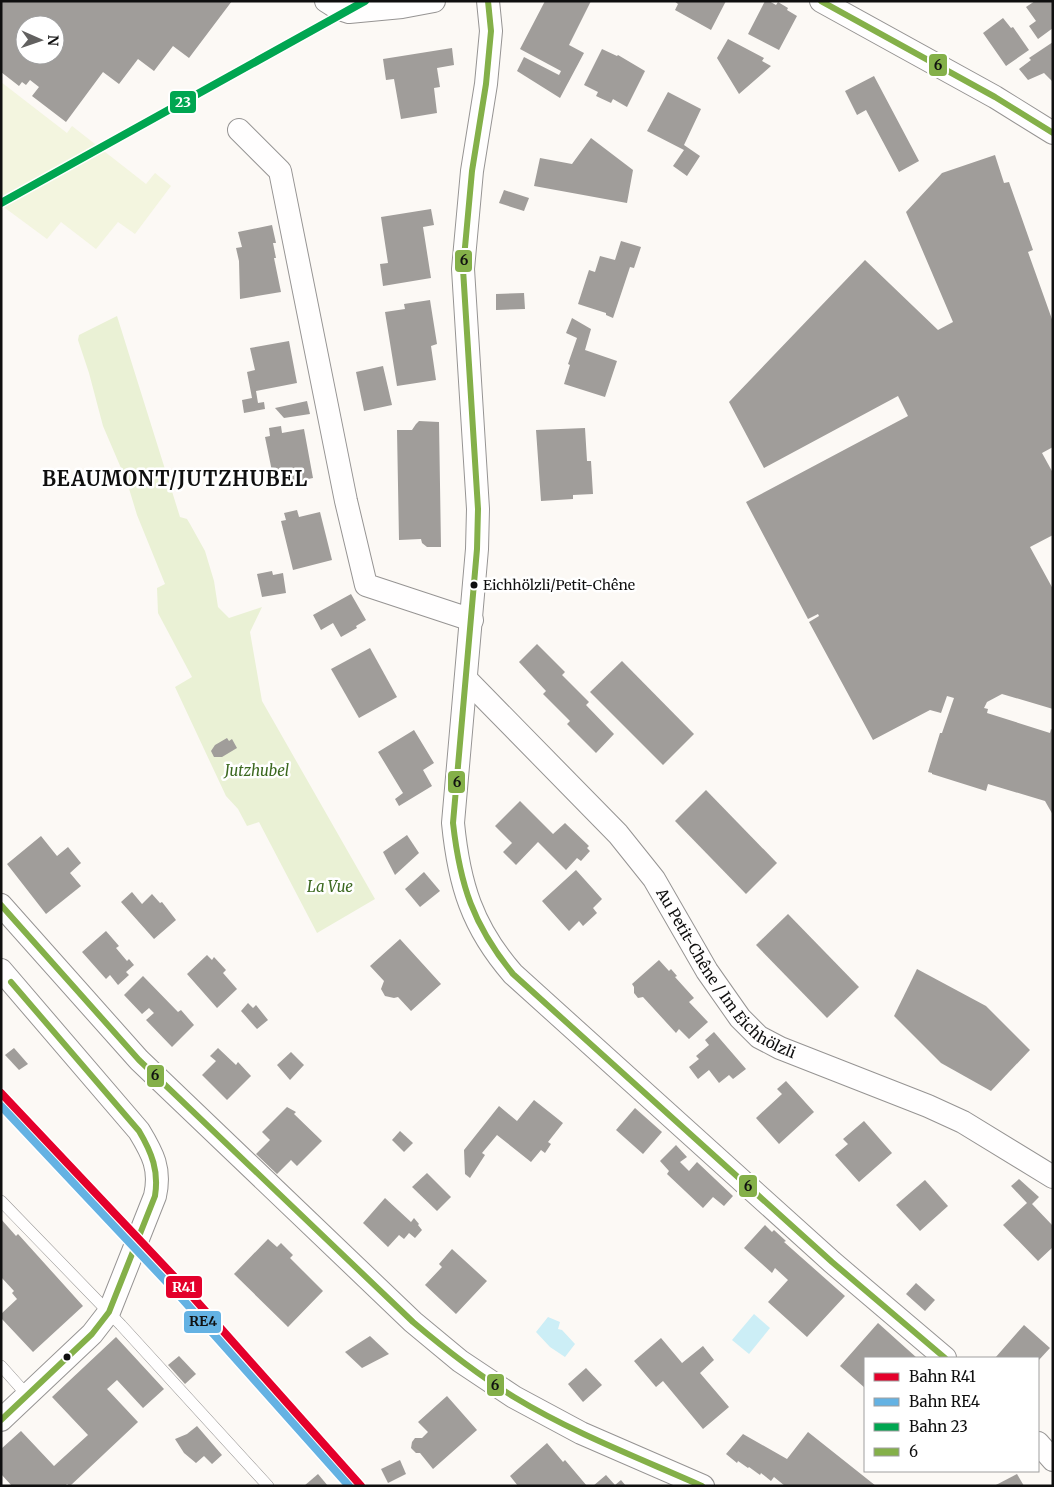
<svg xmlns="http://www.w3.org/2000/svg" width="1054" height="1487" font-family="Merriweather,serif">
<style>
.green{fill:#eaf1d5}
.pitch{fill:#f3f5df}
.water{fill:#cceef6}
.building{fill:#a09d9a;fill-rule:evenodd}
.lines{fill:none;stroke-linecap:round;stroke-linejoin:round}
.lane-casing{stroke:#969493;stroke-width:12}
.street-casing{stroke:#969493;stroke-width:24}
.lane{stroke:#fffefe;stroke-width:11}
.street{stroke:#fffefe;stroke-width:22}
.bus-1-casing{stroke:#fff;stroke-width:10}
.bus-1{stroke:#84b049;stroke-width:6}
.rail-1-casing{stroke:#fff;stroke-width:11}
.rail-2-casing{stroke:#fff;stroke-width:11}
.rail-3-casing{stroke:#fff;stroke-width:11}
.rail-1{stroke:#e4002b;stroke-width:8}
.rail-2{stroke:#64b2e3;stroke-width:8}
.rail-3{stroke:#00a651;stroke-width:8}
.bus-dot{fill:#0f0f0f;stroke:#fff;stroke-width:2}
.labels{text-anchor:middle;stroke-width:5;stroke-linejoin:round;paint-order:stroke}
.bus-label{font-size:14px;fill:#0f0f0f;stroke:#fff;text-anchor:start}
.park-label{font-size:15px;font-style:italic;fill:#3b681f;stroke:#fff}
.street-label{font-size:15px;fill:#0f0f0f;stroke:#fff}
.district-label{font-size:20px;font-weight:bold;letter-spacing:1px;fill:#0f0f0f;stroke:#fff}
.line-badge{stroke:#fff;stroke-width:2}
.badge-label{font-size:14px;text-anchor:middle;font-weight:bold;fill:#fff}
.pale-badge-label{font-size:14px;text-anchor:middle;font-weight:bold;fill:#111}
</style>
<rect width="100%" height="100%" fill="#fcf9f5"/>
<path class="green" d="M117 316 180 517 187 519 190 524 205 551 214 581 218 607 229 618 262 607 250 632 262 701 375 899 317 933 259 822 247 826 238 809 226 796 175 687 192 677 158 613 157 588 165 584 137 515 127 482 103 426 89 373 78 340 79 335Z"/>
<path class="pitch" d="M1 82 67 133 72 126 146 184 155 173 171 186 135 234 118 222 96 249 61 222 47 239 1 205Z"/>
<g class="water">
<path d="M754 1314 770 1328 749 1354 732 1340Z"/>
<path d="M548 1317 560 1322 558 1329 562 1330 575 1344 565 1357 550 1347 536 1332Z"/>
</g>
<g class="building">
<path d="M1 1H232L189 58 173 46 154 71 138 59 119 84 103 72 66 122 32 96 39 87 30 80 26 85 22 82 19 86 1 72ZM25 25H55V55H25Z"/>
<path d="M545 1H591L569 45 584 53 560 98 517 71 524 57 559 75 561 71 520 49Z"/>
<path d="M674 1H726L711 30 675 10 678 4Z"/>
<path d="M765 1H769L776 5 778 2 788 8 787 10 797 16 779 50 748 34Z"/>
<path d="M1035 1H1053V28L1038 39 1029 26 1036 21 1026 7Z"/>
<path d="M1003 18 1011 28 1013 27 1029 50 1006 66 983 33Z"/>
<path d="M728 39 764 58 762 61 771 66 739 94 717 58Z"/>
<path d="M1053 42V82L1044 73 1028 80 1019 69 1031 60 1029 58Z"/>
<path d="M452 48 454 65 437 68 440 87 434 88 437 113 401 119 394 79 386 80 383 59Z"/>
<path d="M602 49 617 56 618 55 645 71 627 107 613 99 611 103 596 96 598 92 584 85Z"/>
<path d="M874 76 919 161 899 172 866 110 857 115 845 91Z"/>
<path d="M668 92 701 109 684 145 700 156 687 176 673 166 684 150 647 131Z"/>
<path d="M591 138 633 170 627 203 534 186 540 158 572 164Z"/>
<path d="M995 155 1004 183 1009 182 1033 250 1028 252 1053 322V447L1042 453 1053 473V535L1030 547 1053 589V709L1002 694 987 702 984 708 988 709 987 713 1050 733 1051 729 1053 730V815L1045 801 988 784 986 791 932 774V773L928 772 940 733H942L954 698 947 696 941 713 930 710 873 740 809 622 819 616 818 614 808 619 746 502 908 416 898 396 764 468 729 402 865 260 938 330 953 322 906 212 942 173Z"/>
<path d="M504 190 529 198 524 211 499 203Z"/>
<path d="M431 209 434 225 423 227 431 278 383 286 380 264 388 263 381 217Z"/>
<path d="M272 225 276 243H273L276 258H274L281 292 240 299 239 261 236 248 242 247 238 232Z"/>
<path d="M621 241 641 247 634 268 630 267 613 318 606 315V313L578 304 589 270 595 272 600 256 615 260Z"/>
<path d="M524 293 525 309 496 310V294Z"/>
<path d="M430 300 437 344 431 346 436 380 397 386 385 312 405 309 404 304Z"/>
<path d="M572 318 591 329 585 350 617 361 605 397 564 384 570 365 568 364 577 338 566 333Z"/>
<path d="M289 341 297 383 256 391 258 403 264 402 265 409 244 413 242 400 252 398 247 372 255 370 250 348Z"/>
<path d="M383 366 392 405 364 411 356 372Z"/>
<path d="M307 401 310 414 284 418 275 408Z"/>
<path d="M419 421 439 422 441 547H427L422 543 421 539 399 540 397 430H412L416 424Z"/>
<path d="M281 426 282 433 304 429 313 478 275 486 265 437 270 436 269 428Z"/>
<path d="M585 428 587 461H591L593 494 573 495V499L541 501 536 430Z"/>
<path d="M297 510 299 517 320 512 332 560 293 570 281 521 286 520 284 513Z"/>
<path d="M272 571 273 575 283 573 286 593 262 597 257 574Z"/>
<path d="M351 594 366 620 356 626 357 628 341 637 333 623 321 630 313 615Z"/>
<path d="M537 644 565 672 562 675 589 702 586 705 614 734 596 753 567 724 570 721 543 694 546 691 519 662Z"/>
<path d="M370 648 397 697 359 718 331 669Z"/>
<path d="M622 661 694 734 663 765 590 692Z"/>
<path d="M414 730 434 763 423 770 432 786 399 806 395 799 403 793 378 752Z"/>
<path d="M227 738 229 741 232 739 237 748 222 757H214L211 751 215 745Z"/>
<path d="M706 790 777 863 746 894 675 821Z"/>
<path d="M520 801 553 834 565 823 589 846 587 848 590 851 581 861 577 858 566 870 538 842 516 865 503 852 512 843 495 826Z"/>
<path d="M407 835 419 853 395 875 383 852Z"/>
<path d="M41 836 57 856 68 847 81 863 70 873 81 886 46 914 7 864Z"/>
<path d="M576 870 602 899 593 908 597 913 583 926 579 921 569 931 542 901Z"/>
<path d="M424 872 440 891 420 907 405 889Z"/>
<path d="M132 892 142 904 152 894 160 903 162 902 176 920 154 939 121 902Z"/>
<path d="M788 914 859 987 827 1018 756 945Z"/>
<path d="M106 931 119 946 116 948 127 961 129 959 134 965 126 972 129 975 118 985 110 975 106 979 82 952Z"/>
<path d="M400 939 441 984 411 1011 398 997 394 998 385 996 381 989 384 981 370 966Z"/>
<path d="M207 955 212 960 214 957 226 970 223 973 237 989 217 1008 187 974Z"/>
<path d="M659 960 669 971 671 969 677 976 675 977 694 998 689 1002 708 1022 689 1039 679 1029 676 1033 643 997 638 998 634 993V987L632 984Z"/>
<path d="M917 969 986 1006 1030 1050 991 1091 941 1063 894 1016Z"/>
<path d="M143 976 178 1012 181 1010 194 1025 172 1047 146 1020 154 1013 149 1008 142 1014 124 995Z"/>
<path d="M248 1003 253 1008 256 1005 268 1020 257 1029 241 1011Z"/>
<path d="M714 1032 746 1069 733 1079 729 1075 719 1083 709 1070 698 1079 689 1067 699 1059 696 1056 709 1045 705 1040Z"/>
<path d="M14 1048 28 1064 19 1070 5 1055Z"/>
<path d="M218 1048 236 1065 238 1062 251 1076 227 1100 202 1075 216 1061 210 1056Z"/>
<path d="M291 1052 304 1065 290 1080 277 1065Z"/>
<path d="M786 1081 814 1112 779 1144 756 1118 782 1094 777 1089Z"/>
<path d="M534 1100 563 1123 548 1142 551 1144 545 1153 541 1150 531 1162 497 1135 482 1153 485 1155 470 1178 465 1174 464 1150 499 1106 517 1121Z"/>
<path d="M287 1107 296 1112 294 1114 322 1141 297 1166 291 1160 277 1174 256 1154 270 1140 262 1132Z"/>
<path d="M635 1108 662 1132 643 1154 616 1130Z"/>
<path d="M864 1121 892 1153 859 1182 835 1155 848 1144 843 1139Z"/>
<path d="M400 1131 413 1143 404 1152 392 1140Z"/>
<path d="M676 1145 687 1157 680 1162 689 1171 697 1162 733 1196 724 1206 713 1197 703 1208 667 1174 669 1171 660 1161Z"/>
<path d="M427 1173 451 1197 437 1211 412 1187Z"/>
<path d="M1019 1179 1039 1197 1032 1204 1053 1226V1247L1038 1261 1003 1225 1027 1203 1011 1186Z"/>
<path d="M925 1180 948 1206 920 1231 896 1205Z"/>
<path d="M385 1198 411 1222 414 1218 419 1224 418 1225 422 1230 415 1238 409 1233 404 1239 399 1235 388 1247 363 1223Z"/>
<path d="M1 1219 16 1236 18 1234 83 1306 33 1352 1 1318V1314L17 1299 12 1293 14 1291 1 1277Z"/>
<path d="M765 1225 772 1232 774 1230 786 1241 784 1242 845 1296 807 1337 768 1302 788 1280 775 1268 772 1273 744 1248Z"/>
<path d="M268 1239 277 1247 281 1243 293 1255 290 1258 323 1291 288 1327 234 1274Z"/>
<path d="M452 1249 487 1281 456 1314 425 1285 442 1267 439 1264Z"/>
<path d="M916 1283 935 1300 925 1311 906 1294Z"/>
<path d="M878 1323 917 1358H865V1388L840 1366Z"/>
<path d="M1024 1325 1050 1348 1038 1361V1358H995Z"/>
<path d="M370 1336 389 1354 362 1368 345 1352Z"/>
<path d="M116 1337 164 1389 143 1408 117 1380 107 1389 138 1422 70 1486 67 1484 65 1486H12L1 1474V1449L21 1431 54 1466 88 1435 52 1397Z"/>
<path d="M661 1338 682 1363 703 1346 714 1360 700 1373 729 1407 703 1429 663 1381 656 1387 634 1361Z"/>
<path d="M179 1356 196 1374 185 1384 168 1365Z"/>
<path d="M586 1368 602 1385 583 1402 568 1384Z"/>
<path d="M447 1396 477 1430 433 1469 420 1453H416L411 1448 412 1442 415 1438H422L428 1432 418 1422Z"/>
<path d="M197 1426 222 1455 212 1464 204 1456 196 1463 184 1453 175 1439 187 1434Z"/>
<path d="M808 1432 876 1486H785L774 1477 771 1481 761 1473 760 1475 749 1467 748 1468 738 1461 737 1463 726 1454 743 1434 787 1459Z"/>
<path d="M547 1443 563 1462 565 1460 587 1486H518L510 1476Z"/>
<path d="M400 1460 406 1474 388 1483 381 1469Z"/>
<path d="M318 1474 328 1486H304Z"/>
<path d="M1017 1474 1024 1486H994Z"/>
<path d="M606 1475 615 1485 621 1480 626 1486H593Z"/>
</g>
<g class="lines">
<defs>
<g id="lane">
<path d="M1 1201 121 1325 268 1486"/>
<path d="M1 1366 27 1395"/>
</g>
<g id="street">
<path d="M326 1 337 8 349 12 402 7 434 1"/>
<path d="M488 1 491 31 486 84 472 171 463 269 478 509 477 549 453 823C459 884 472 927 513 974L832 1262 945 1358"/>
<path d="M821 1 995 97 1053 133"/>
<path d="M239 130 280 171 346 501 366 585 472 620"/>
<path id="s1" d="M466 679 618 834 654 879 707 971 740 1018 759 1037 780 1048 928 1106 963 1122 1053 1177"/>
<path d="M1 905 139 1060 413 1322 460 1361 514 1397 581 1433 703 1486"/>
<path d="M1 970 139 1131C153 1154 161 1169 155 1196L109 1312 92 1334 1 1420"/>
<path d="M1038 1443 1053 1460"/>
</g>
</defs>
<use href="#lane" class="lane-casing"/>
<use href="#street" class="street-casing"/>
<use href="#lane" class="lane"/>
<use href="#street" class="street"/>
<defs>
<g id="bus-1">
<path d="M488 1 491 31 486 84 472 171 463 269 478 509 477 549 453 823C460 885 473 925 513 974L832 1262 945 1358"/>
<path d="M821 1 995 97 1053 133"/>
<path d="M1 905 139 1060 413 1322C445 1349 478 1375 514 1397 573 1433 639 1458 702 1486"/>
<path d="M1 1420 92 1334 109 1312 155 1196C159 1171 152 1153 139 1131L11 982"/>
</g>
</defs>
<use href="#bus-1" class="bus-1-casing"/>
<use href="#bus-1" class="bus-1"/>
<defs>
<path id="rail-1" d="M1 1093 184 1287 361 1486"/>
<path id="rail-2" d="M1 1106 177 1293 349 1486"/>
<path id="rail-3" d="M1 203 365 1"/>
</defs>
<use href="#rail-1" class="rail-1-casing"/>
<use href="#rail-2" class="rail-2-casing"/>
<use href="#rail-3" class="rail-3-casing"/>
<use href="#rail-1" class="rail-1"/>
<use href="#rail-2" class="rail-2"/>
<use href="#rail-3" class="rail-3"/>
</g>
<g class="bus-dot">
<circle cx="474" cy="585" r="4.5"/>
<circle cx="67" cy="1357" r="4.5"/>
</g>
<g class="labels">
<g class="bus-label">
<text x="483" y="590">Eichhölzli/Petit-Chêne</text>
</g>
<g class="park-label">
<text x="257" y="776">Jutzhubel</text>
<text x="330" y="892">La Vue</text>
</g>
<g class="street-label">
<text dy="5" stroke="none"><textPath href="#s1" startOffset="396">Au Petit-Chêne / Im Eichhölzli</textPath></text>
</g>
<g class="district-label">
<text x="175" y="486">BEAUMONT/JUTZHUBEL</text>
</g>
</g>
<g class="line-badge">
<rect x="928" y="53" width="20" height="24" rx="5" fill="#84b049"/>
<rect x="169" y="90" width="28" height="24" rx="5" fill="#00a651"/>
<rect x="454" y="249" width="19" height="24" rx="5" fill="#84b049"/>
<rect x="447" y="770" width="19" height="24" rx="5" fill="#84b049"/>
<rect x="146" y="1064" width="19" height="24" rx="5" fill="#84b049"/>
<rect x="738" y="1174" width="20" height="24" rx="5" fill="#84b049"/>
<rect x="165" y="1275" width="38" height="24" rx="5" fill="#e4002b"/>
<rect x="183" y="1310" width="39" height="24" rx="5" fill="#64b2e3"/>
<rect x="486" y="1373" width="19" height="24" rx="5" fill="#84b049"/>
</g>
<g class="badge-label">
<text x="183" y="107">23</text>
<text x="184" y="1292">R41</text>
</g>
<g class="pale-badge-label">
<text x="938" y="70">6</text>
<text x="464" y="265">6</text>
<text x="457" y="787">6</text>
<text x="155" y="1080">6</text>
<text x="748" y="1191">6</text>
<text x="203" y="1326">RE4</text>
<text x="495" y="1390">6</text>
</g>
<rect width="1054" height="1487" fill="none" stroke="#0f0f0f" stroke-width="5"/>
<rect x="864" y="1357" width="175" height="115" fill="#ffffff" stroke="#9f9f9f"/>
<rect x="874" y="1373" width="25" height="8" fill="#e4002b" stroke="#9f9f9f"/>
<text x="909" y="1382" font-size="15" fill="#0f0f0f">Bahn R41</text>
<rect x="874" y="1398" width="25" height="8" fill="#64b2e3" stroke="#9f9f9f"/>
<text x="909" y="1407" font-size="15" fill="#0f0f0f">Bahn RE4</text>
<rect x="874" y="1423" width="25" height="8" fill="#00a651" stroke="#9f9f9f"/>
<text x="909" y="1432" font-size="15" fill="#0f0f0f">Bahn 23</text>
<rect x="874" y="1448" width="25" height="8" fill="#84b049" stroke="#9f9f9f"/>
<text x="909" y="1457" font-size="15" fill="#0f0f0f">6</text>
<g transform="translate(40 40) rotate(92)"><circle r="24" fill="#ffffff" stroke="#9f9f9f"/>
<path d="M0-4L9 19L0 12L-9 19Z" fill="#626160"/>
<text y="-8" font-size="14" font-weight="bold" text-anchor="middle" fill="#0f0f0f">N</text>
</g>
</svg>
